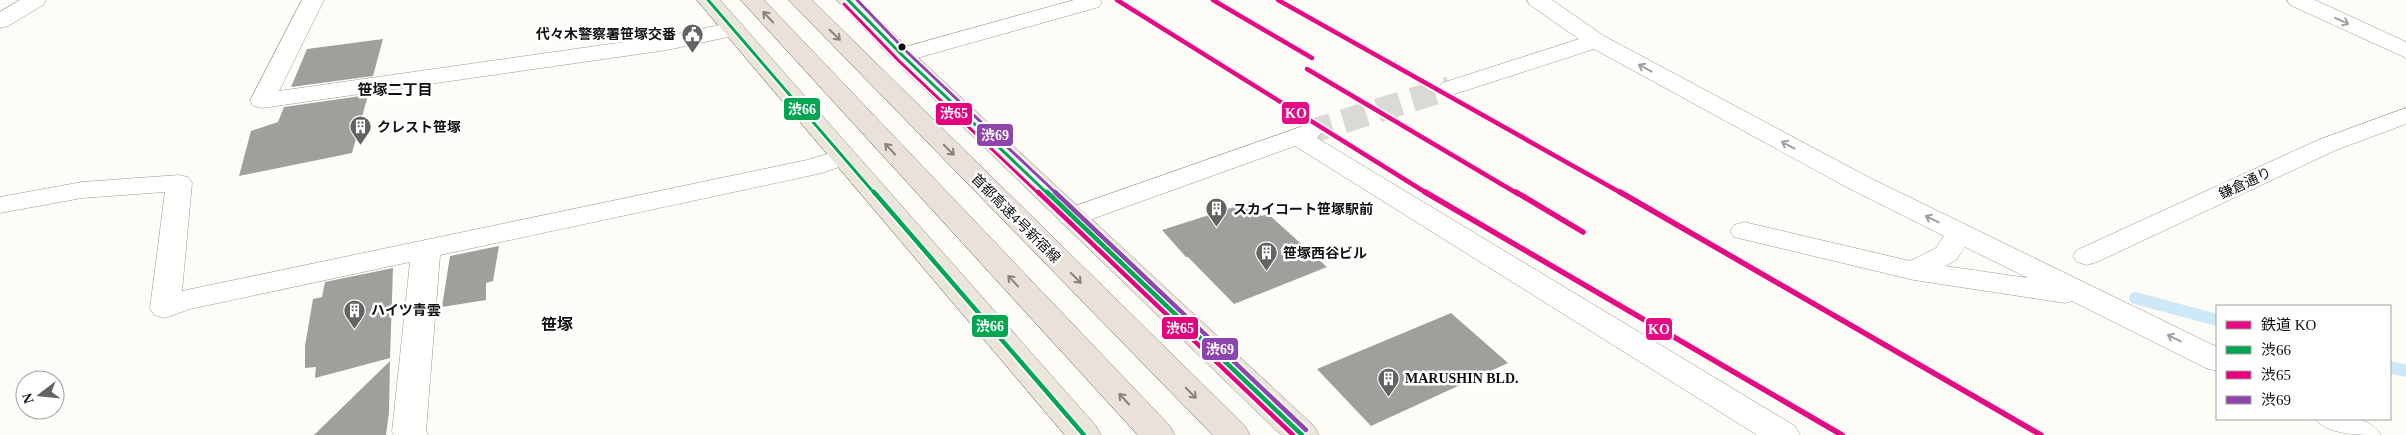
<svg xmlns="http://www.w3.org/2000/svg" width="2406" height="435" font-family="'Times New Roman','Noto Sans JP',serif">
<style>
.lines{fill:none;stroke-linecap:round;stroke-linejoin:round}
.stream{stroke:#cde8f7;stroke-width:12}
.building{fill:#a19f9c}
.minor-tunnel{stroke:#dad9d4;stroke-width:24;stroke-dasharray:24 12;stroke-linecap:butt}
.minor-casing{stroke:#979795;stroke-width:1}
.trunk-casing{stroke:#858482;stroke-width:1}
.motorway-casing{stroke:#858482;stroke-width:1}
.minor{fill:#fffffe;fill-rule:evenodd}
.trunk{fill:#ece5da;fill-rule:evenodd}
.motorway{fill:#eae1d8;fill-rule:evenodd}
.bus-1-far1-casing{stroke:#fff;stroke-width:6}
.bus-1-casing{stroke:#fff;stroke-width:8}
.bus-2-far1-casing{stroke:#fff;stroke-width:6}
.bus-2-casing{stroke:#fff;stroke-width:8}
.bus-3-far1-casing{stroke:#fff;stroke-width:6}
.bus-3-casing{stroke:#fff;stroke-width:8}
.bus-1-far1{stroke:#00a651;stroke-width:3}
.bus-1{stroke:#00a651;stroke-width:4.5}
.bus-2-far1{stroke:#e5007d;stroke-width:3}
.bus-2{stroke:#e5007d;stroke-width:4.5}
.bus-3-far1{stroke:#8e44ad;stroke-width:3}
.bus-3{stroke:#8e44ad;stroke-width:4.5}
.rail-1-far1-casing{stroke:#fff;stroke-width:8}
.rail-1-casing{stroke:#fff;stroke-width:9}
.rail-1-far1{stroke:#e50b84;stroke-width:4.5}
.rail-1{stroke:#e50b84;stroke-width:5.5}
.oneway{stroke:#88837e}
.oneway2{stroke:#a0a09f}
.bus-dot{fill:#111;stroke:#fff;stroke-width:2}
.labels{text-anchor:middle;stroke-width:5;stroke-linejoin:round;paint-order:stroke}
.poi-label{font-size:14px;font-weight:bold;fill:#111;stroke:#fff;text-anchor:start}
.street-label{font-size:14px;fill:#111;stroke:#fff}
.neighbourhood-label{font-size:15px;font-weight:bold;fill:#111;stroke:#fff}
.quarter-label{font-size:16px;font-weight:bold;fill:#111;stroke:#fff}
.line-badge{stroke:#fff;stroke-width:2}
.badge-label{font-size:14px;text-anchor:middle;font-weight:bold;fill:#fff}
</style>
<rect width="100%" height="100%" fill="#fdfcf7"/>
<g class="lines">
<g class="stream">
<path d="M2135 298 2217 320"/>
<path d="M2390 367 2406 371"/>
</g>
</g>
<g class="building">
<path d="M383 39 373 76 291 87 307 49Z"/>
<path d="M368 95 352 153 239 176 251 131 278 122 284 107Z"/>
<path d="M1250 202 1261 216 1268 214 1327 267 1234 304 1188 257H1186L1162 230Z"/>
<path d="M499 246 493 281 486 283V300L442 307 450 256Z"/>
<path d="M393 268 390 358 315 378 316 367 305 368V346L313 299 322 297 325 282Z"/>
<path d="M1451 313 1508 363 1371 426 1317 369Z"/>
<path d="M390 361 389 412 386 435H314Z"/>
</g>
<g class="lines">
<path class="minor-tunnel" d="M1309 132 1450 88"/>
<defs>
<g id="minor">
<path d="M20 0H46L43 5 8 26 0 28V12Z"/>
<path d="M302 0H324L279 91 667 36 734 22 742 24 745 29 742 34 667 50 262 108 253 106 250 101Z"/>
<path d="M1074 0H1100L1102 2 1099 7 910 60 902 62 894 60 891 55 894 50Z"/>
<path d="M1527 0H1552L1604 36 1868 177 2217 347V371L2206 368 2072 301 2065 303 1914 280 1734 237 1730 231 1734 225 1744 222 1910 261 1936 248 1944 236 1850 189 1594 49 1458 93 1450 95 1442 93 1438 88 1442 83 1579 39 1530 5ZM1965 247 2028 278 1945 266 1956 260Z"/>
<path d="M2287 0H2315L2406 42V58L2290 5Z"/>
<path d="M2406 108V124L2336 150 2097 262 2087 265 2077 262 2073 256 2077 250 2318 140Z"/>
<path d="M1309 124 1318 127 1322 132 1317 138 1795 426 1800 435H1757L1295 146 1081 223 1071 225 1061 223 1057 217 1061 211Z"/>
<path d="M844 149 853 152 857 157 853 162 822 173 440 255 426 431 428 435H394L392 432 410 262 190 309 165 318 154 315 150 308 165 192 82 198 0 213V197L82 182 179 175 188 177 192 183 182 291 807 160Z"/>
<path d="M2315 419C2337 418 2368 413 2381 435 2358 435 2328 435 2315 419Z"/>
</g>
<g id="trunk">
<path d="M697 0H720L1096 426 1101 435H1065Z"/>
<path d="M837 0H860L910 50 1314 426 1319 435H1281L894 60Z"/>
</g>
<g id="motorway">
<path d="M741 0H764L1170 426 1175 435H1138Z"/>
<path d="M789 0H812L1245 426 1250 435H1213Z"/>
</g>
</defs>
<use href="#minor" class="minor-casing"/>
<use href="#trunk" class="trunk-casing"/>
<use href="#motorway" class="motorway-casing"/>
<use href="#minor" class="minor"/>
<use href="#trunk" class="trunk"/>
<use href="#motorway" class="motorway"/>
<defs>
<g id="bus-1-far1">
<path d="M708 0 875 194"/>
<path d="M848 0 902 55 1048 194"/>
</g>
<g id="bus-1">
<path d="M874 192 1084 435"/>
<path d="M1047 192 1302 435"/>
</g>
<path id="bus-2-far1" d="M844 4 898 60 1039 194"/>
<path id="bus-2" d="M1038 192 1293 435"/>
<path id="bus-3-far1" d="M857 0 906 51 1057 194"/>
<path id="bus-3" d="M1055 192 1306 430"/>
</defs>
<use href="#bus-1-far1" class="bus-1-far1-casing"/>
<use href="#bus-1" class="bus-1-casing"/>
<use href="#bus-2-far1" class="bus-2-far1-casing"/>
<use href="#bus-2" class="bus-2-casing"/>
<use href="#bus-3-far1" class="bus-3-far1-casing"/>
<use href="#bus-3" class="bus-3-casing"/>
<use href="#bus-1-far1" class="bus-1-far1"/>
<use href="#bus-1" class="bus-1"/>
<use href="#bus-2-far1" class="bus-2-far1"/>
<use href="#bus-2" class="bus-2"/>
<use href="#bus-3-far1" class="bus-3-far1"/>
<use href="#bus-3" class="bus-3"/>
<defs>
<g id="rail-1-far1">
<path d="M1117 0 1428 194"/>
<path d="M1213 0 1312 58"/>
<path d="M1278 0 1623 194"/>
<path d="M1307 69 1518 194"/>
</g>
<g id="rail-1">
<path d="M1425 192 1842 435"/>
<path d="M1516 192 1583 232"/>
<path d="M1620 192 2041 435"/>
</g>
</defs>
<use href="#rail-1-far1" class="rail-1-far1-casing"/>
<use href="#rail-1" class="rail-1-casing"/>
<use href="#rail-1-far1" class="rail-1-far1"/>
<use href="#rail-1" class="rail-1"/>
</g>
<defs><path id="oneway-shaft" d="M-6 0H5M1.5-3L5.5 0L1.5 3" fill="none" stroke-width="1.6" stroke-linecap="round" stroke-linejoin="round" transform="scale(1.25)"/></defs>
<g class="oneway">
<use href="#oneway-shaft" transform="translate(768 17) rotate(-133)"/>
<use href="#oneway-shaft" transform="translate(835 35) rotate(45)"/>
<use href="#oneway-shaft" transform="translate(890 149) rotate(-133)"/>
<use href="#oneway-shaft" transform="translate(949 150) rotate(45)"/>
<use href="#oneway-shaft" transform="translate(1076 278) rotate(45)"/>
<use href="#oneway-shaft" transform="translate(1013 281) rotate(-133)"/>
<use href="#oneway-shaft" transform="translate(1191 393) rotate(45)"/>
<use href="#oneway-shaft" transform="translate(1124 399) rotate(-133)"/>
</g>
<g class="oneway2">
<use href="#oneway-shaft" transform="translate(2342 21) rotate(25)"/>
<use href="#oneway-shaft" transform="translate(1645 68) rotate(-151)"/>
<use href="#oneway-shaft" transform="translate(1788 145) rotate(-152)"/>
<use href="#oneway-shaft" transform="translate(1932 219) rotate(-154)"/>
<use href="#oneway-shaft" transform="translate(2174 338) rotate(-153)"/>
</g>
<defs>
<symbol id="civic-pin" viewBox="-11 -11 22 30"><path d="M0 17L-7.5 6A9.5 9.5 0 1 1 7.5 6Z" fill="#646362" stroke="#fff"/><path d="M-.6-6.5H3V-4.5H.6V-3L4-1V1h2V6H-6V1h2V-1L-.6-3ZM-1.2 2.5V6h2.4V2.5Z" fill="#fff"/></symbol>
<symbol id="building-pin" viewBox="-11 -11 22 30"><path d="M0 17L-7.5 6A9.5 9.5 0 1 1 7.5 6Z" fill="#646362" stroke="#fff"/><path d="M-4-6H4V6H1V3H-1V6H-4ZM-2.5-4.3h1.7v1.8h-1.7ZM.8-4.3h1.7v1.8H.8ZM-2.5-1h1.7V.8h-1.7ZM.8-1h1.7V.8H.8Z" fill="#fff"/></symbol>
</defs>
<g fill-rule="evenodd">
<use href="#civic-pin" x="680" y="22" width="25" height="34"/>
<use href="#building-pin" x="348" y="114" width="25" height="34"/>
<use href="#building-pin" x="1204" y="196" width="25" height="34"/>
<use href="#building-pin" x="1254" y="240" width="25" height="34"/>
<use href="#building-pin" x="342" y="298" width="25" height="34"/>
<use href="#building-pin" x="1376" y="366" width="25" height="34"/>
</g>
<circle class="bus-dot" cx="902" cy="47" r="4.5"/>
<g class="labels">
<g class="poi-label">
<text x="676" y="39" text-anchor="end">代々木警察署笹塚交番</text>
<text x="377" y="132">クレスト笹塚</text>
<text x="1233" y="214">スカイコート笹塚駅前</text>
<text x="1283" y="258">笹塚西谷ビル</text>
<text x="371" y="315">ハイツ青雲</text>
<text x="1405" y="383">MARUSHIN BLD.</text>
</g>
<g class="street-label">
<text transform="translate(2245 183) rotate(-25)" y="5">鎌倉通り</text>
<text transform="translate(1016 218) rotate(45)" y="5">首都高速4号新宿線</text>
</g>
<g class="neighbourhood-label">
<text x="395" y="95">笹塚二丁目</text>
</g>
<g class="quarter-label">
<text x="557" y="330">笹塚</text>
</g>
</g>
<g class="line-badge">
<rect x="783" y="97" width="38" height="24" rx="5" fill="#00a651"/>
<rect x="1281" y="101" width="29" height="24" rx="5" fill="#e50b84"/>
<rect x="935" y="102" width="38" height="24" rx="5" fill="#e5007d"/>
<rect x="976" y="123" width="38" height="24" rx="5" fill="#8e44ad"/>
<rect x="971" y="314" width="38" height="24" rx="5" fill="#00a651"/>
<rect x="1161" y="316" width="38" height="24" rx="5" fill="#e5007d"/>
<rect x="1645" y="317" width="28" height="24" rx="5" fill="#e50b84"/>
<rect x="1201" y="337" width="38" height="24" rx="5" fill="#8e44ad"/>
</g>
<g class="badge-label">
<text x="802" y="114">渋66</text>
<text x="1296" y="118">KO</text>
<text x="954" y="118">渋65</text>
<text x="995" y="140">渋69</text>
<text x="990" y="331">渋66</text>
<text x="1180" y="333">渋65</text>
<text x="1659" y="334">KO</text>
<text x="1220" y="354">渋69</text>
</g>
<rect x="2216" y="305" width="175" height="115" fill="#ffffff" stroke="#a0a0a0"/>
<rect x="2226" y="321" width="25" height="8" fill="#e50b84" stroke="#a0a0a0"/>
<text x="2261" y="330" font-size="15" fill="#111111">鉄道 KO</text>
<rect x="2226" y="346" width="25" height="8" fill="#00a651" stroke="#a0a0a0"/>
<text x="2261" y="355" font-size="15" fill="#111111">渋66</text>
<rect x="2226" y="371" width="25" height="8" fill="#e5007d" stroke="#a0a0a0"/>
<text x="2261" y="380" font-size="15" fill="#111111">渋65</text>
<rect x="2226" y="396" width="25" height="8" fill="#8e44ad" stroke="#a0a0a0"/>
<text x="2261" y="405" font-size="15" fill="#111111">渋69</text>
<g transform="translate(40 395) rotate(254)"><circle r="24" fill="#ffffff" stroke="#a0a0a0"/>
<path d="M0-4L9 19L0 12L-9 19Z" fill="#646362"/>
<text y="-8" font-size="14" font-weight="bold" text-anchor="middle" fill="#111111">N</text>
</g>
</svg>
